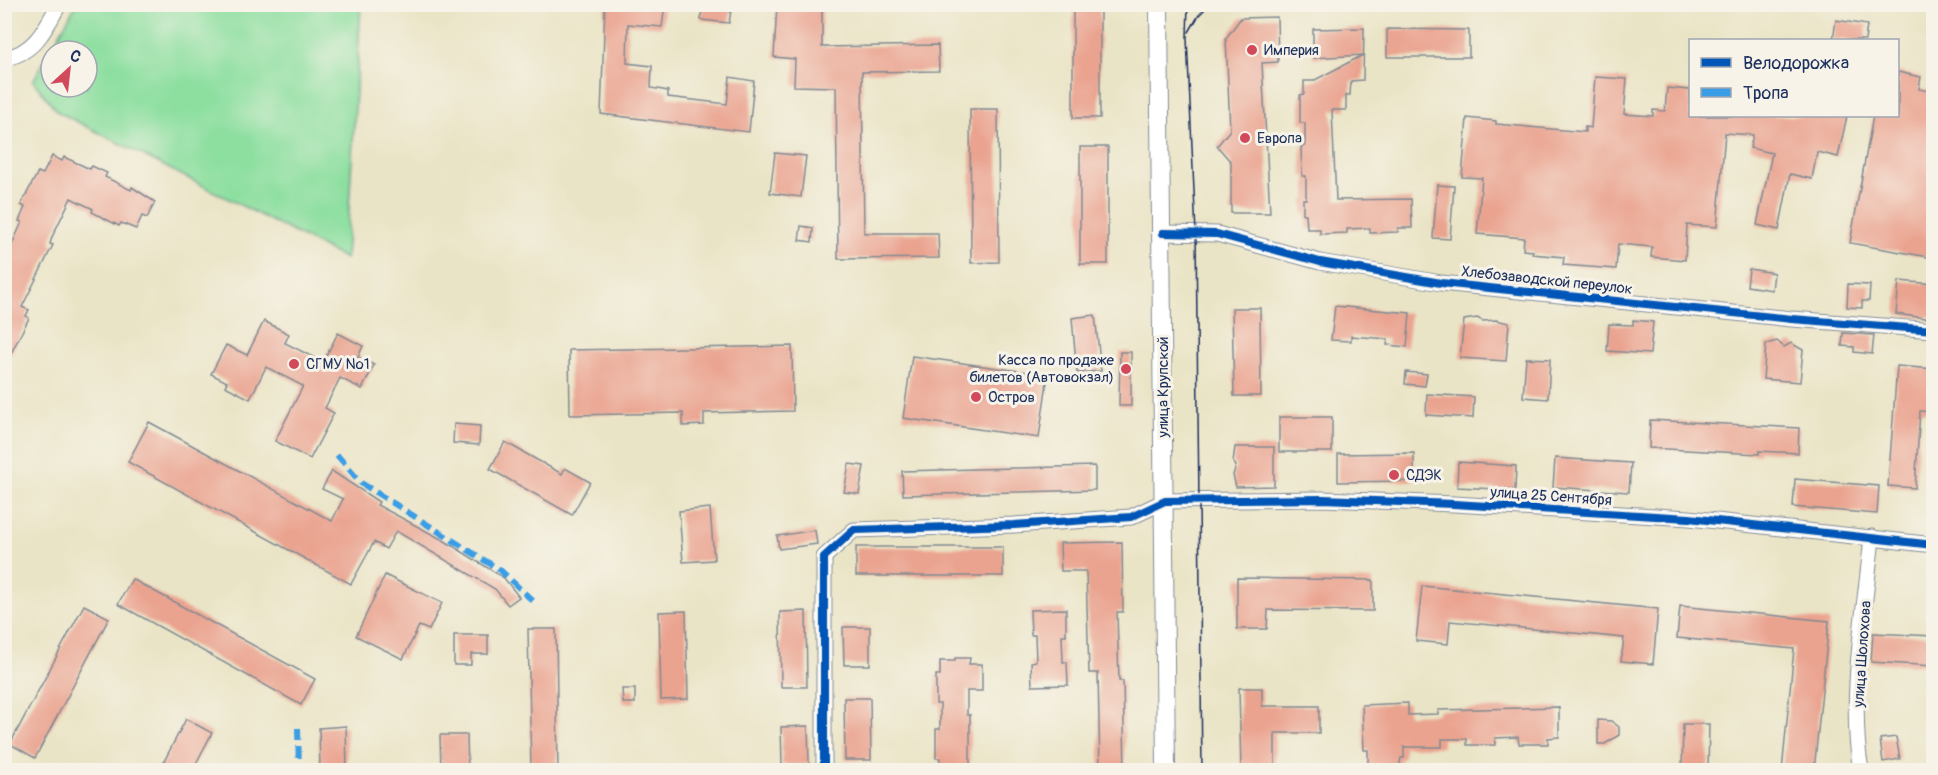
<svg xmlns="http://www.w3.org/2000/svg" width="1938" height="775" font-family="Pangolin,sans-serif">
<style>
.green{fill:#8ddfa0;stroke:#54877f;stroke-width:1.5;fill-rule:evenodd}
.building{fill:#eaa38f}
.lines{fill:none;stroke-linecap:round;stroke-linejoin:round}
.minor-casing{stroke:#828a92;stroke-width:17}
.major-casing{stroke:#828a92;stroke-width:20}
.minor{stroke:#fff;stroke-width:15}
.major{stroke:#fff;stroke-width:18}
.tram{stroke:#1b2f5e;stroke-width:1.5}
.quiet{stroke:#3b9de6;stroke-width:6;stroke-dasharray:12 6;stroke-linecap:butt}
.cycleway-casing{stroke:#f7f3e8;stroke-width:11}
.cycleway{stroke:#0057b8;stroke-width:8}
.poi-dot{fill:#d1495b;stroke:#f7f3e8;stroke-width:2}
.labels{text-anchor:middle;stroke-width:6;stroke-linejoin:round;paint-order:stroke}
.poi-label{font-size:15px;fill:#1b2f5e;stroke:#f7f3e8;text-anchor:start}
.street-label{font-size:15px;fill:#1b2f5e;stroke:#f7f3e8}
</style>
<rect width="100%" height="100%" fill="#f7f3e8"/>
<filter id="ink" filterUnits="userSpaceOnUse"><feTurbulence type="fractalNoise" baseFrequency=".0167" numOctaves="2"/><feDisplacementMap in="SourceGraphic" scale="12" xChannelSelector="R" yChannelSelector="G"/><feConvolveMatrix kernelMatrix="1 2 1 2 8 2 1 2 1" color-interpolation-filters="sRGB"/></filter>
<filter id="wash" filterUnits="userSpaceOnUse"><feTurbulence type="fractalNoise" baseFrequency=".008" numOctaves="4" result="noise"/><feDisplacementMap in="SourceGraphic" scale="24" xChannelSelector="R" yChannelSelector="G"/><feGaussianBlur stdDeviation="1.35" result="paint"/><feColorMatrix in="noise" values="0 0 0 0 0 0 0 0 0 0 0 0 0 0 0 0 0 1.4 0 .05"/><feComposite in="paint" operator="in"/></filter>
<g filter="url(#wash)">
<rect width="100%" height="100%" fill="#eae4c6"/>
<path class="green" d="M76 5H361L346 259 58 112 33 81ZM51 51H87V87H51Z"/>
<g id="blocks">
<g class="building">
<path d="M605 4H665L662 27 628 24 627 63 652 66 651 88 668 91V97L727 104 730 77 754 81 749 132 601 114Z"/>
<path d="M702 4H732L729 23 701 20Z"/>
<path d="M777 4H822V47L938 45 939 71 862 72 864 233H938L939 258 838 259 836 87 794 86 795 59 774 57Z"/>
<rect x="1073" y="4" width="27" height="114"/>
<path d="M1277 17 1278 62 1262 63 1270 213H1231V162L1217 146 1230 130 1226 38 1241 18Z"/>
<path d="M1836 20 1867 25 1865 40H1833Z"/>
<path d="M1364 28 1363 80 1351 81 1350 95H1346V110H1332L1336 200 1411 199 1412 228H1398V232L1370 233V228L1347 229V233L1320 234V229H1307L1306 214H1303V199H1306V176H1302L1301 147 1305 146V123H1300V95L1304 94V81H1313L1363 55 1313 58V29Z"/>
<path d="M1387 29 1469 30V57H1387Z"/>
<path d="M1898 72 1921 77 1919 89 1934 92V258L1850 243 1873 116H1898Z"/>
<path d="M1595 77 1627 79 1624 114 1653 116V110L1665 111 1667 88 1690 90V116H1847L1838 157 1817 152 1812 179 1790 174 1779 230 1757 225 1772 153 1750 148 1753 135 1725 133 1717 227 1687 225 1685 260 1651 257 1652 247 1618 244 1616 269 1563 265 1564 257 1532 254 1533 251 1523 250 1524 238 1477 234 1482 178 1462 177 1467 118 1496 121V124L1585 132V127L1591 128Z"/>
<path d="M970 109H998L999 262 971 263Z"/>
<rect x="1080" y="147" width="28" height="117"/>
<path d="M775 153 806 156 801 197 770 193Z"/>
<path d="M52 156 62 161 64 157 90 169 92 166 107 173 105 177 131 190 132 187 155 202 147 218 142 216 136 229 121 223 119 226 92 212 93 209 71 198 52 237 50 244 53 245 22 307 29 310 26 316 29 318 4 367V263L22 222 19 221 25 207 21 205 38 172 43 174Z"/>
<path d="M1437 185 1454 186 1450 239 1433 238Z"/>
<path d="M801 226 813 228 812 242 799 240Z"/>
<path d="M1749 269 1774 273 1772 290 1747 286Z"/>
<path d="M1899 281 1934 284V316L1925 318 1896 314Z"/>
<path d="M1848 284 1870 285 1869 301H1862V308L1847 307Z"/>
<path d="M1335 306 1410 313 1407 347 1387 345 1388 339 1351 336V341L1331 340Z"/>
<path d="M1232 308H1260L1261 396H1234Z"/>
<path d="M1095 315 1101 371 1077 373 1072 318Z"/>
<path d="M1477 318 1483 321 1496 320 1509 323 1506 361 1460 358 1464 320Z"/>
<path d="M1633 320 1653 322 1650 354 1607 351 1609 324 1633 325Z"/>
<path d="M264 321 289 334 285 343 323 362 338 333 363 346 358 357 374 365 362 389 340 378 325 408 334 413 310 459 275 441 303 386 266 367 250 399 225 386 227 382 211 374 226 345 247 355Z"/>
<path d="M1843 333 1874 335 1872 354 1854 352V347L1842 346Z"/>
<path d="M1777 341 1784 347 1791 343 1803 350 1800 382 1763 379 1766 344Z"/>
<path d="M792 346 793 411 704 413V425L683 426V413L570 415 569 350Z"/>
<path d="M1120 352H1131V406H1119Z"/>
<path d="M912 356 1048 375 1039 438 903 418Z"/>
<path d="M1526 358 1550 359 1548 399 1523 397Z"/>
<path d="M1897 366 1934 369V412L1920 411 1915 488 1888 486Z"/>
<path d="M1406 372 1427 374 1425 386 1405 384Z"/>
<path d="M1427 394 1474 397 1473 418 1426 415Z"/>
<rect x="1279" y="417" width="53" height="35"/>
<path d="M1650 420 1799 428 1798 453 1759 451V454L1649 448Z"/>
<path d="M149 422 332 521 343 499 322 489 332 471 379 502 377 505 445 541 504 578 519 597 508 605 495 589 396 531 386 549 374 542 351 584 128 462Z"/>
<path d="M454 424 480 426 479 445 453 443Z"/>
<path d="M505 442 562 474 565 468 590 482 572 515 490 469Z"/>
<path d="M1235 447H1274V486L1236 487 1233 475 1236 466 1233 462Z"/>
<path d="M1414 453V481L1338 482V454Z"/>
<path d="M1555 458 1631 463 1629 492 1553 487Z"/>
<path d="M1458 462 1516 466 1515 490 1457 487Z"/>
<path d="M849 464 864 466 859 494 844 492Z"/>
<path d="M1095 466V490L903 495 902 471Z"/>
<path d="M1795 479 1879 486 1877 514 1793 507Z"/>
<path d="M710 508 714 560 683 562 679 511Z"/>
<path d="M815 530 817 544 779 549 777 536Z"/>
<path d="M1122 542 1123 612H1117L1119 681H1123L1125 771H1100L1098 673H1089L1086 571H1061L1060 543Z"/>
<rect x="856" y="547" width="147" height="29"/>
<path d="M385 575 442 603 429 630 419 626 403 659 356 636Z"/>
<path d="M1237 578 1373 580V611L1268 610 1267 629H1237Z"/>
<path d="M132 579 315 679 301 705 118 604Z"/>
<path d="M1422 586 1658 609 1653 664 1621 661 1624 638 1450 621 1448 644 1416 641Z"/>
<path d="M84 605 109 618 35 758 10 744Z"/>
<path d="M1680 606 1829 621 1814 771H1782L1794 649 1677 638Z"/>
<path d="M1066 609V635H1062L1063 662H1067L1068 685 1032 686 1031 662 1036 661 1035 635H1031L1030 610Z"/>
<path d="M686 611 688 699 661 700 659 612Z"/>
<path d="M806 611 807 687H781L780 612Z"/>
<path d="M843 627H870V665H844Z"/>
<path d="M528 629H556L558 771H531Z"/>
<path d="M1873 633 1934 636V666L1871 662Z"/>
<path d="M454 635H488V654H471V665H454Z"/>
<path d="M955 658H970L969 664H982V691H967V715H970V770L940 771V758H936V729H940V704H936V675H940V661H955Z"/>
<path d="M1239 688H1262V706H1319V733H1275V771H1241Z"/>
<path d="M622 689H635V703H623Z"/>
<path d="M844 698H870L871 760H845Z"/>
<path d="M1408 703V715L1438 714V710L1559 707V737L1548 738V744H1519L1518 737 1495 738 1496 745H1467V739H1442V747H1404V758H1401L1398 771H1368V750H1364L1362 705Z"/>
<path d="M186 719 212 733 192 771H159Z"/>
<path d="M1598 720 1611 721 1619 727V735L1605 744H1598Z"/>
<path d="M1683 724H1709L1708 771H1682Z"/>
<path d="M346 726 347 771H320L319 728Z"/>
<path d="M808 726 809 764 782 765 781 727Z"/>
<path d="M440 735H467L468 771H441Z"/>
<path d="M1896 737 1900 759 1883 762 1880 739Z"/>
</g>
</g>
</g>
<g filter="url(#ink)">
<use href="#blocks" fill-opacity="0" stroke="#828a92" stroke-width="1.5"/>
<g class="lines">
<defs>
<g id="minor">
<path d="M4 58C34 54 46 28 59 4"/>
<path d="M1163 233 1217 234 1320 262 1441 283 1792 319 1934 330"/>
<path d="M824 770V557L854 530 1014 525 1131 517 1165 501 1322 499 1454 504 1689 518 1934 545"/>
<path d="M1861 770C1848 700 1865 609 1872 537"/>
</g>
<path id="major" d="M1159 4 1166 770"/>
</defs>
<use href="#minor" class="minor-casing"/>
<use href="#major" class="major-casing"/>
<use href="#minor" class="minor"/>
<use href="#major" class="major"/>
<g class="tram">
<path d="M1188 4 1187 38 1196 234 1202 770"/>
<path d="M1189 32 1199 15 1210 4"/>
</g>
<g class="quiet">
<path d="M337 455 361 483 500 570 534 602"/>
<path d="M298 728 299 770"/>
</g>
<defs>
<g id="cycleway">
<path d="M1163 233 1217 234 1320 262 1441 283 1792 319 1934 330"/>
<path d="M824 770V557L854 530 1014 525 1131 517 1165 501 1322 499 1454 504 1689 518 1934 545"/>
</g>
</defs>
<use href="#cycleway" class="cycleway-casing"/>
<use href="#cycleway" class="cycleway"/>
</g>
</g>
<g class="poi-dot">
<circle cx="1252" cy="50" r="6"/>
<circle cx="1245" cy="138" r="6"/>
<circle cx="294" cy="364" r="6"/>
<circle cx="1126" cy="369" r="6"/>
<circle cx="976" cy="397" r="6"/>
<circle cx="1394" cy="475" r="6"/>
</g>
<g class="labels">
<g class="poi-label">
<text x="1264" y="55">Империя</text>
<text x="1257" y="143">Европа</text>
<text x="1114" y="365" text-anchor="end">Касса по продаже<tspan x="1114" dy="17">билетов (Автовокзал)</tspan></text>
<text x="306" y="369">СГМУ №1</text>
<text x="988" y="402">Остров</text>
<text x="1406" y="480">СДЭК</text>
</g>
<g class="street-label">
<text transform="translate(1547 280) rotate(6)" y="5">Хлебозаводской переулок</text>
<text transform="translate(1163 387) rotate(-90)" y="5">улица Крупской</text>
<text transform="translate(1551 496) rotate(4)" y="5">улица 25 Сентября</text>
<text transform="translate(1862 654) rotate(-86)" y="5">улица Шолохова</text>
</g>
</g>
<rect width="1938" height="775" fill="none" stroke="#f7f3e8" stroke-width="24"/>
<rect x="1689" y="39" width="210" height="78" fill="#f7f3e8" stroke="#9fa5b1" stroke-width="1.5"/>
<rect x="1701" y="58" width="30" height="9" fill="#0057b8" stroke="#9fa5b1" stroke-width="1.5"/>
<text x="1743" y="69" font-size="18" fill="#1b2f5e">Велодорожка</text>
<rect x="1701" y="88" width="30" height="9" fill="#3b9de6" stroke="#9fa5b1" stroke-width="1.5"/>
<text x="1743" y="99" font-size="18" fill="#1b2f5e">Тропа</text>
<g transform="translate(69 69) rotate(27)"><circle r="28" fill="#f7f3e8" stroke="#9fa5b1" stroke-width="1.5"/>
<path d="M0-4.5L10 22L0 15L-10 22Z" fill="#d1495b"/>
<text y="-9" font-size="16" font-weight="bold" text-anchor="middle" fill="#1b2f5e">С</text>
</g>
</svg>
